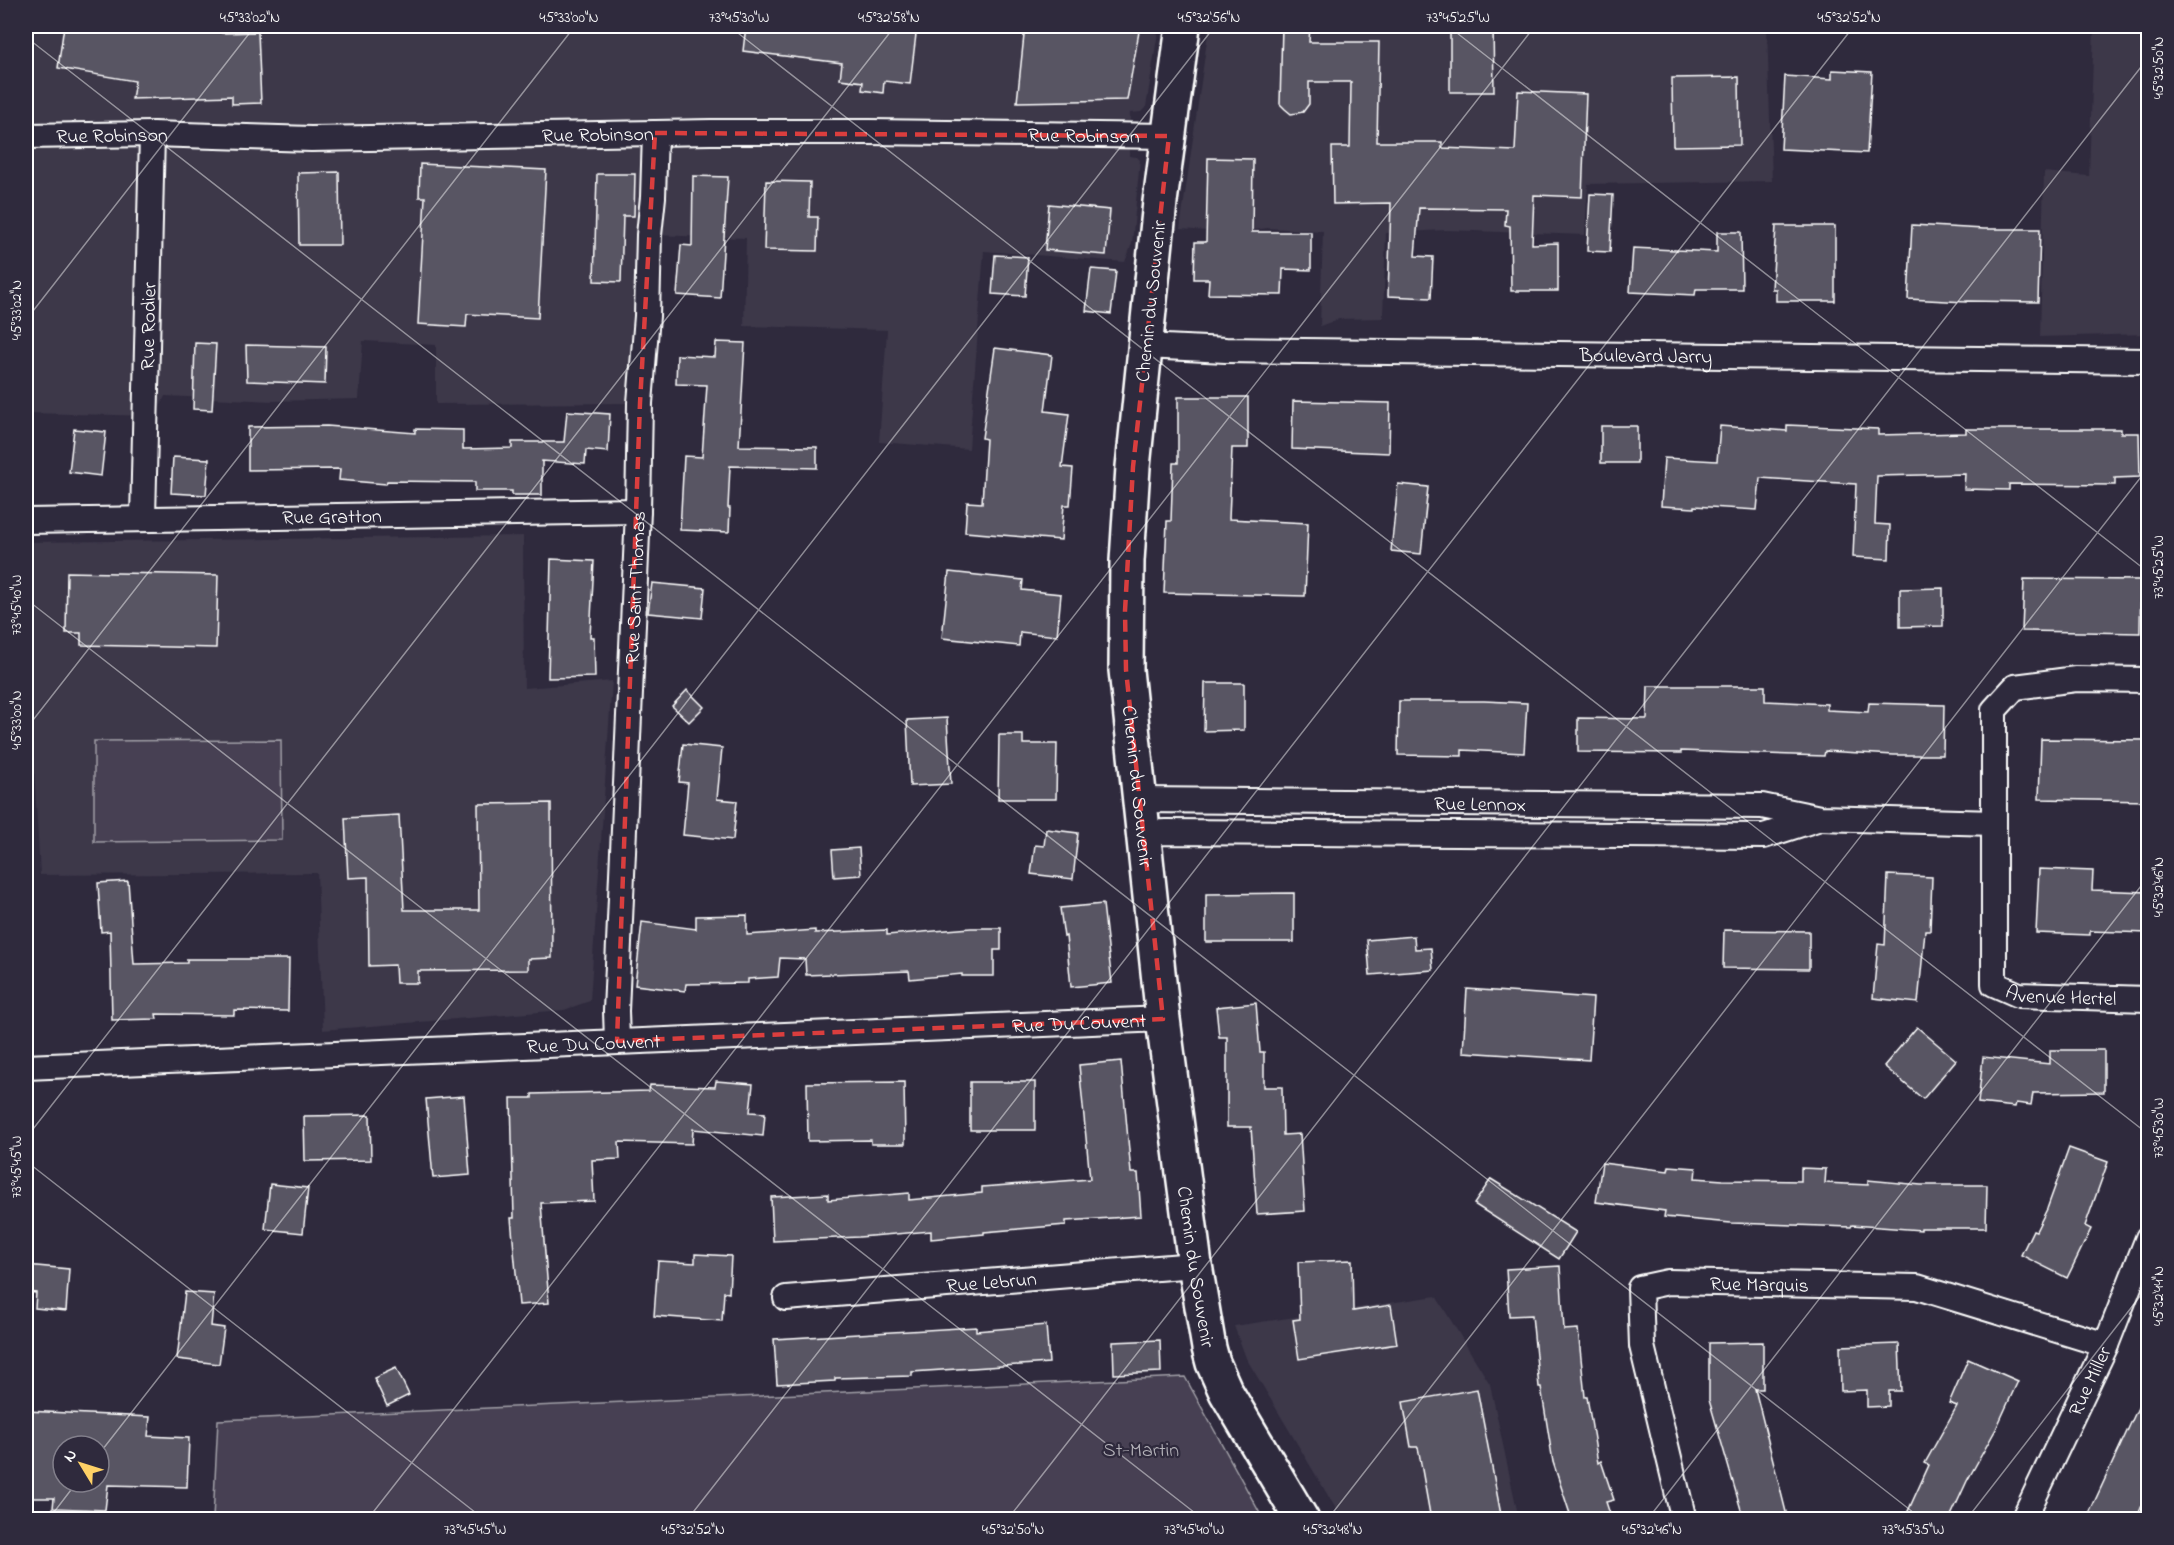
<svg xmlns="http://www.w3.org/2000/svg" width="2174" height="1545" font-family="'Indie Flower',sans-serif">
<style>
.built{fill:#3c3749}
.green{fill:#464152;stroke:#a2a0a8;stroke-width:1.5}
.building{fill:#595564;stroke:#fff;stroke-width:1.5;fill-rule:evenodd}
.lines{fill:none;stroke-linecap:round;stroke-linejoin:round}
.street-casing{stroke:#fff;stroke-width:28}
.secondary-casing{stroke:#fff;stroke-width:38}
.street{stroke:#2f2a3d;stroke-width:24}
.secondary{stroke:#2f2a3d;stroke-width:33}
.marked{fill:none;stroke:#da3e3e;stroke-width:4.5;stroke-dasharray:12 8;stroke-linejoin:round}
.ticks{fill:none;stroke:#fff;stroke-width:1.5;stroke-opacity:0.45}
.labels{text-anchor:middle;stroke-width:4.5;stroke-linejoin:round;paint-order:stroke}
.street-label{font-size:20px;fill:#fff;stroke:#2f2a3d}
.park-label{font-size:20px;fill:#b5b3ba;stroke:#2f2a3d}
.neatline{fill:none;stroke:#fff;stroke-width:2}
.ticks-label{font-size:15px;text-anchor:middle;fill:#fff}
</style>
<rect width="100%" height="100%" fill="#2f2a3d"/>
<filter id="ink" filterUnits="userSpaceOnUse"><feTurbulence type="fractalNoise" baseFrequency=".0167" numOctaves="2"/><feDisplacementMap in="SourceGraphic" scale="12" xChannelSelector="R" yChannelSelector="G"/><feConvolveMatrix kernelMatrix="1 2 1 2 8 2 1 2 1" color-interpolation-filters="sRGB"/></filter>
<g filter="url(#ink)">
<g class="built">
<path d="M26 26H1159L1146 107 1141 112 1130 113 1129 156 1137 157 1140 160 1132 244 1125 262 984 251 969 449 879 442 887 330 744 326 746 238 649 235 640 403 436 404V345L363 341 359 399 271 401 165 396 156 416 26 413Z"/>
<path d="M1209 26H1767L1772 181 1588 184 1585 235 1446 230 1386 233 1383 318 1339 319 1320 326 1323 231 1267 228 1237 233 1180 229Z"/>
<path d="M2094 26H2148V334L2040 337 2044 172 2089 176Z"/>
<path d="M523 536 524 688 612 681 590 1001 564 1010 323 1030 317 873 40 875 30 696 26 695V542Z"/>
<path d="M1436 1296 1490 1384 1519 1519H1342L1246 1358 1234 1326Z"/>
</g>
<g class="green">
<path d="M281 740 282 840 94 842V741Z"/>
<path d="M1185 1377 1263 1519H213L218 1420Z"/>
</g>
<g class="building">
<path d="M64 26H223L222 33 258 32 261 103 232 104V96L132 99 135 81 58 68Z"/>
<path d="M746 26H917L910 84 884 81 883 93 862 90 863 82 840 79 842 63 743 51Z"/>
<path d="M1025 26H1140L1127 100 1017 102Z"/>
<path d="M1282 26H1310L1309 42H1379L1377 142H1442V148L1515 151 1518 91 1586 94 1582 197 1534 195 1532 244 1558 243V291H1511L1510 226 1505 225 1506 209 1419 208 1415 256 1433 257 1431 298 1388 296 1391 203 1333 204 1332 147H1350L1351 82H1309V104L1303 112 1291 114 1285 109 1280 104Z"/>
<path d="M1450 26H1493L1494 92H1450Z"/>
<path d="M1832 70 1872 72 1867 153 1781 149 1785 76 1832 79Z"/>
<path d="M1739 77 1740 145 1673 146 1672 78Z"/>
<path d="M1208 158 1253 159 1252 232H1311V270L1283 269 1282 295 1208 294 1209 279H1194L1195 242H1206Z"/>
<path d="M420 164 546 170 538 318 467 314 466 327 418 324 425 197H419Z"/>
<path d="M339 172 340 245H299L298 173Z"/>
<path d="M597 174H635L634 216H623L621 282 594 281Z"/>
<path d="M693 176 728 177 720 298 677 295 681 245 692 246Z"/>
<path d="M766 181 810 182 809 217H818L817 251 764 250Z"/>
<path d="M1590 194 1613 195 1610 252 1587 251Z"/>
<path d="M1049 204 1110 210 1106 255 1045 250Z"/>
<path d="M1912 225 1984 229H2040L2038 302 1966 301V302L1908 299Z"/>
<path d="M1776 226H1835V301H1776V289H1772Z"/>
<path d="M1717 232H1741L1742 289H1696L1695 295 1630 292 1633 248 1717 252Z"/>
<path d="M995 255 1028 257 1025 296 992 294Z"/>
<path d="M1091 269 1116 271 1111 314 1086 311Z"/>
<path d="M716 342 745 343 739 446 817 447V468L730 466 728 508H730L729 532 680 530 684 456 702 457 707 385 676 384 677 355 715 357Z"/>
<path d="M195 343 216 344 212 410 193 409Z"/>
<path d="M246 345 326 347 325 384 247 381Z"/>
<path d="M995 348 1052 355 1045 411 1069 414 1062 467 1073 468 1070 505H1064L1061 540 965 532 967 502 982 503 986 439 982 438Z"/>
<path d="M1178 397H1248V448H1232L1229 519 1308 523 1305 596 1164 593 1167 521H1171L1173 463H1178Z"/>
<path d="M1293 401 1390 403 1389 453 1292 449Z"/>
<path d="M567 411 610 414 608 452 586 450 585 464 542 461V495H512V491H475V482L387 481 386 484 339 480 340 469 248 470V427L327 426 415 433V429L463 430V449L512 448V442H564Z"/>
<path d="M1787 425 1878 429V435L1966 433V429H2121V433H2139L2140 477 2115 478V485L2009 484V490L1964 489 1965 474 1877 476 1875 524 1890 525 1889 559 1853 557 1856 484 1760 478 1757 510 1694 506V508L1661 506 1664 458 1717 461 1720 426 1787 431Z"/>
<rect x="1601" y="426" width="36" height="37"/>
<path d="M74 429 106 432 101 476 69 472Z"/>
<path d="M173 457 209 459 206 495 171 493Z"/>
<path d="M1398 484 1428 487 1421 554 1391 551Z"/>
<path d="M551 559 594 561 590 637H594L595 677 548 678Z"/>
<path d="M67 572 218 575 216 648 81 645V633H66Z"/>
<path d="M949 572 1023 580 1022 590 1061 594 1057 636 1020 632 1019 646 942 638Z"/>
<path d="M2024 579 2141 580 2140 633 2022 631Z"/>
<path d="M652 583 705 588 702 618 648 613Z"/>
<path d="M1943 588V626L1900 627V589Z"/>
<path d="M1205 683H1244V730L1204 731Z"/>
<path d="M1648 686H1765V701L1827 704V710L1868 712 1869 703 1944 705 1943 755H1894L1825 751 1824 756 1681 751V753L1578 752V718L1647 719Z"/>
<path d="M687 690 704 707 689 722 672 706Z"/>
<path d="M1399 701H1484L1527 703 1524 753 1462 750V756L1398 755Z"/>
<path d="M947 718 951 784 910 786 907 720Z"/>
<path d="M999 735H1023V744H1057L1056 799H998Z"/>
<path d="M2041 739 2148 740V801L2039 799Z"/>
<path d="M683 744 722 748 717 799 737 801 733 840 683 835 688 783 679 782Z"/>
<path d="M551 803 552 958 528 959V970L418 971V983H396L395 965 369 966 368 877 348 878 345 818 399 815 404 910H479L478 804Z"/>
<path d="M1046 829 1078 833 1073 879 1031 874 1035 845 1044 846Z"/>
<path d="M859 848 861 875 834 877 832 850Z"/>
<path d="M2039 869 2093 871 2092 890 2148 892V933L2090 931V935L2036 933Z"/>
<path d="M1888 875 1932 877 1930 931H1925L1918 1003 1873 998 1878 944 1885 945Z"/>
<path d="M128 881 134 964 187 963V959H289L288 1011 234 1010V1015L156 1014 157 1019 112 1020 110 931 101 932 98 883Z"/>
<path d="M1294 893V942H1206V894Z"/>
<path d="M1103 904 1112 983 1071 987 1066 936 1064 937 1060 908Z"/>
<path d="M747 915V935L815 930V933L887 930V935L971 928H1001V950H994V976H962V974L910 979 909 971 806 975 805 959 780 958 778 977 748 979V983L686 984 685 991 635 985 642 922 696 929V916Z"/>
<path d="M1724 930 1809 931V969L1723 968Z"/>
<path d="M1414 936 1415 949 1431 948 1433 970 1370 975 1367 940Z"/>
<path d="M1467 989 1593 998 1589 1060 1463 1052Z"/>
<path d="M1256 1003 1260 1052H1264V1087H1282L1283 1135 1300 1134 1305 1211 1257 1214 1251 1127H1227V1037H1219L1216 1007Z"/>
<path d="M1917 1027 1956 1060 1923 1099 1884 1066Z"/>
<path d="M2050 1050H2104V1092L2033 1093 2031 1105 2016 1103 2015 1107 1978 1103 1983 1057 2050 1064Z"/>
<path d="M1121 1061 1131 1173H1138L1141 1216 1066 1221V1225L984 1232V1234L931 1239V1231L859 1237 773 1241 771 1197 828 1194V1200L909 1193V1200L982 1193V1187L1090 1179 1079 1065Z"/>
<path d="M716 1081 753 1084 750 1112 765 1113 763 1136 693 1129 692 1144 619 1142 620 1159 592 1160 594 1201 541 1203 549 1303 519 1305 511 1218H514L511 1098H532V1094L649 1091 650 1085 715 1087Z"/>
<path d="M904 1082 905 1144H871V1140L808 1141 807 1083Z"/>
<rect x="970" y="1082" width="65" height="48"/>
<path d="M464 1096 470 1175 433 1178 426 1099Z"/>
<path d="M370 1115 371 1160 305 1161 304 1116Z"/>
<path d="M2069 1148 2108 1162 2085 1226 2091 1229 2067 1278 2021 1255 2033 1230 2036 1231 2047 1209Z"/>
<path d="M1602 1163 1668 1171 1669 1166 1696 1168 1695 1178 1723 1180 1801 1181V1168L1826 1169 1825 1183 1868 1185V1180L1921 1185H1987L1986 1228H1921V1230L1852 1225 1851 1227 1731 1223 1664 1217 1665 1211 1596 1202Z"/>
<path d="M1491 1179 1576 1232 1559 1259 1474 1204Z"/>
<path d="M270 1184 308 1188 303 1233 265 1229Z"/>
<path d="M695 1254 731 1256 729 1293 724 1292 722 1321 654 1316 658 1261 695 1263Z"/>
<path d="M1352 1260 1353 1311 1391 1305 1397 1344 1299 1359 1293 1320 1300 1319 1298 1262Z"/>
<path d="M26 1265 69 1269 66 1311 35 1308 36 1293 26 1292Z"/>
<path d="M1560 1266 1564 1330 1578 1329 1585 1397H1587L1598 1463 1601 1461 1614 1500 1606 1502 1612 1520H1572L1553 1462 1541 1387H1539L1532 1315 1509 1316 1506 1269Z"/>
<path d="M185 1292 214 1294 211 1326 224 1328 219 1364 177 1359Z"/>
<path d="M1046 1325 1049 1363 912 1372V1376L835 1378V1381L777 1384 774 1339 976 1327V1331Z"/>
<path d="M1160 1340 1161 1372 1114 1374 1113 1342Z"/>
<path d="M1763 1342V1389H1755L1788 1520H1744L1709 1400V1343Z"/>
<path d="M1899 1344 1901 1391H1889V1406L1867 1407V1390L1841 1391 1840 1346Z"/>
<path d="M1968 1359 2018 1381 1996 1429 1967 1481 1949 1520H1904L1929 1465 1925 1463 1957 1406 1949 1403Z"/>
<path d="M396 1368 409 1395 387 1406 374 1378Z"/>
<path d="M2148 1386V1491L2136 1520H2086Z"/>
<path d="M1477 1389 1502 1520H1431L1418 1447H1411L1403 1402Z"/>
<path d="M26 1411 150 1417 148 1436 189 1438 187 1487 108 1485 105 1510 53 1508 54 1498H26ZM63 1446H99V1482H63Z"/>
</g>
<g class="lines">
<defs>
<g id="street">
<path id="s1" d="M26 136 152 134 311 139 711 132H870L1169 136"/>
<path id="s2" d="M1144 346 1226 350 2148 361"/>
<path id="s3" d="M143 518 152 134"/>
<path id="s4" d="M26 521 638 511"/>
<path id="s5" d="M2148 680 2076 679 2015 687 1994 710V984L2019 995 2148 999"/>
<path id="s6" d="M1140 800 1762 806 1820 818 1994 823"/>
<path d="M1143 833 1166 832 1764 836 1817 819"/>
<path id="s7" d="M617 1041 616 1011 638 511 640 403 647 316 649 235 653 197 655 133"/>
<path id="s8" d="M26 1067 1163 1019"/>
<path id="s9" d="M786 1298 1195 1265"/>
<path id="s10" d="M1684 1520 1642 1346 1640 1288 1668 1282 1917 1287 2106 1345"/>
<path id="s11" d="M2023 1520 2106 1345 2148 1238"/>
</g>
<g id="secondary">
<path id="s12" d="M1183 26 1160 202 1133 467 1127 561 1126 670 1163 1019 1195 1265 1209 1348 1213 1363 1226 1392 1302 1520"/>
</g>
</defs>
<use href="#street" class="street-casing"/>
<use href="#secondary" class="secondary-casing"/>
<use href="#street" class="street"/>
<use href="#secondary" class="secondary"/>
</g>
</g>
<path class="marked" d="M655 133 1169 136 1133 467 1125 611 1126 670 1163 1019 617 1041 640 403Z"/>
<path class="ticks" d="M729 26 2148 1134M1448 26 2148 572M26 37 1923 1520M26 320 255 26M26 599 1204 1520M26 729 575 26M26 1138 895 26M26 1161 485 1520M99 1454 1215 26M48 1520 77 1482M367 1520 1535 26M687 1520 1854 26M1007 1520 2148 58M1327 1520 2148 468M1647 1520 2148 877M1966 1520 2148 1286"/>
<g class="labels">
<g class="street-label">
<text dy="7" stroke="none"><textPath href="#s1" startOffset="572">Rue Robinson</textPath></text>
<text dy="7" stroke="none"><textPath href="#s1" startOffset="1058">Rue Robinson</textPath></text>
<text dy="7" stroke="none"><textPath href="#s1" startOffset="86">Rue Robinson</textPath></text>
<text transform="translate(1150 301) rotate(-84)" y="7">Chemin du Souvenir</text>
<text dy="7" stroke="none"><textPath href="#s3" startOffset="192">Rue Rodier</textPath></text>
<text dy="7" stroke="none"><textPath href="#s2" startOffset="502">Boulevard Jarry</textPath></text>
<text dy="7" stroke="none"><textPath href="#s4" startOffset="306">Rue Gratton</textPath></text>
<text dy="7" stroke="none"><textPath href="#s7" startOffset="454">Rue Saint Thomas</textPath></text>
<text dy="7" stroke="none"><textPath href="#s12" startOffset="764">Chemin du Souvenir</textPath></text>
<text dy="7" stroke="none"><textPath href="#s6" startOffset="340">Rue Lennox</textPath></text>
<text dy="7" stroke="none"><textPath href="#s5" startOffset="508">Avenue Hertel</textPath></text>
<text dy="7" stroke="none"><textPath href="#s8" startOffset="1054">Rue Du Couvent</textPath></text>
<text dy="7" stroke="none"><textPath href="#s8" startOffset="568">Rue Du Couvent</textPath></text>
<text dy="7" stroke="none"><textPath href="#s12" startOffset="1248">Chemin du Souvenir</textPath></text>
<text dy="7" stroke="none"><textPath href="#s9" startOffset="206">Rue Lebrun</textPath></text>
<text dy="7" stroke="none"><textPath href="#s10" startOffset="357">Rue Marquis</textPath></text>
<text dy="7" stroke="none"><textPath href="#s11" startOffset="154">Rue Miller</textPath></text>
</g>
<g class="park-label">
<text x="1141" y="1456">St-Martin</text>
</g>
</g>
<rect width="2174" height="1545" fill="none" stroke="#2f2a3d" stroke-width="66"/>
<g transform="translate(81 1464) rotate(308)"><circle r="28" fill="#2f2a3d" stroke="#827f8b" stroke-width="1.5"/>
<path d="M0-4.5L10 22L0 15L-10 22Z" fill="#ffd166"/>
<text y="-9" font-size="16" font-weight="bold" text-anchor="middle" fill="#ffffff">N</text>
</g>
<rect x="33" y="33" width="2108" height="1479" class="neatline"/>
<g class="ticks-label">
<text x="250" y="22">45°33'02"N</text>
<text x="569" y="22">45°33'00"N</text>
<text x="739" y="22">73°45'30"W</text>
<text x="889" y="22">45°32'58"N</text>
<text x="1209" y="22">45°32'56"N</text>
<text x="1458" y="22">73°45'25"W</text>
<text x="1849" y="22">45°32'52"N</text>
<text transform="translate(2158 68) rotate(-90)" y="5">45°32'50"N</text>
<text transform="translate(16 310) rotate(-90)" y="5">45°33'02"N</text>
<text transform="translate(2158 567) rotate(-90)" y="5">73°45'25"W</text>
<text transform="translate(16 605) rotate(-90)" y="5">73°45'40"W</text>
<text transform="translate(16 720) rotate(-90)" y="5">45°33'00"N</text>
<text transform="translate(2158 887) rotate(-90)" y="5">45°32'46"N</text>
<text transform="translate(2158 1128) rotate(-90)" y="5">73°45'30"W</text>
<text transform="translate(16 1167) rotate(-90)" y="5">73°45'45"W</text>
<text transform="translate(2158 1296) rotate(-90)" y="5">45°32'44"N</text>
<text x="475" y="1534">73°45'45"W</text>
<text x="693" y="1534">45°32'52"N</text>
<text x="1013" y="1534">45°32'50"N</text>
<text x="1194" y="1534">73°45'40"W</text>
<text x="1333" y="1534">45°32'48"N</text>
<text x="1652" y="1534">45°32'46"N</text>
<text x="1913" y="1534">73°45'35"W</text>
</g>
</svg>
